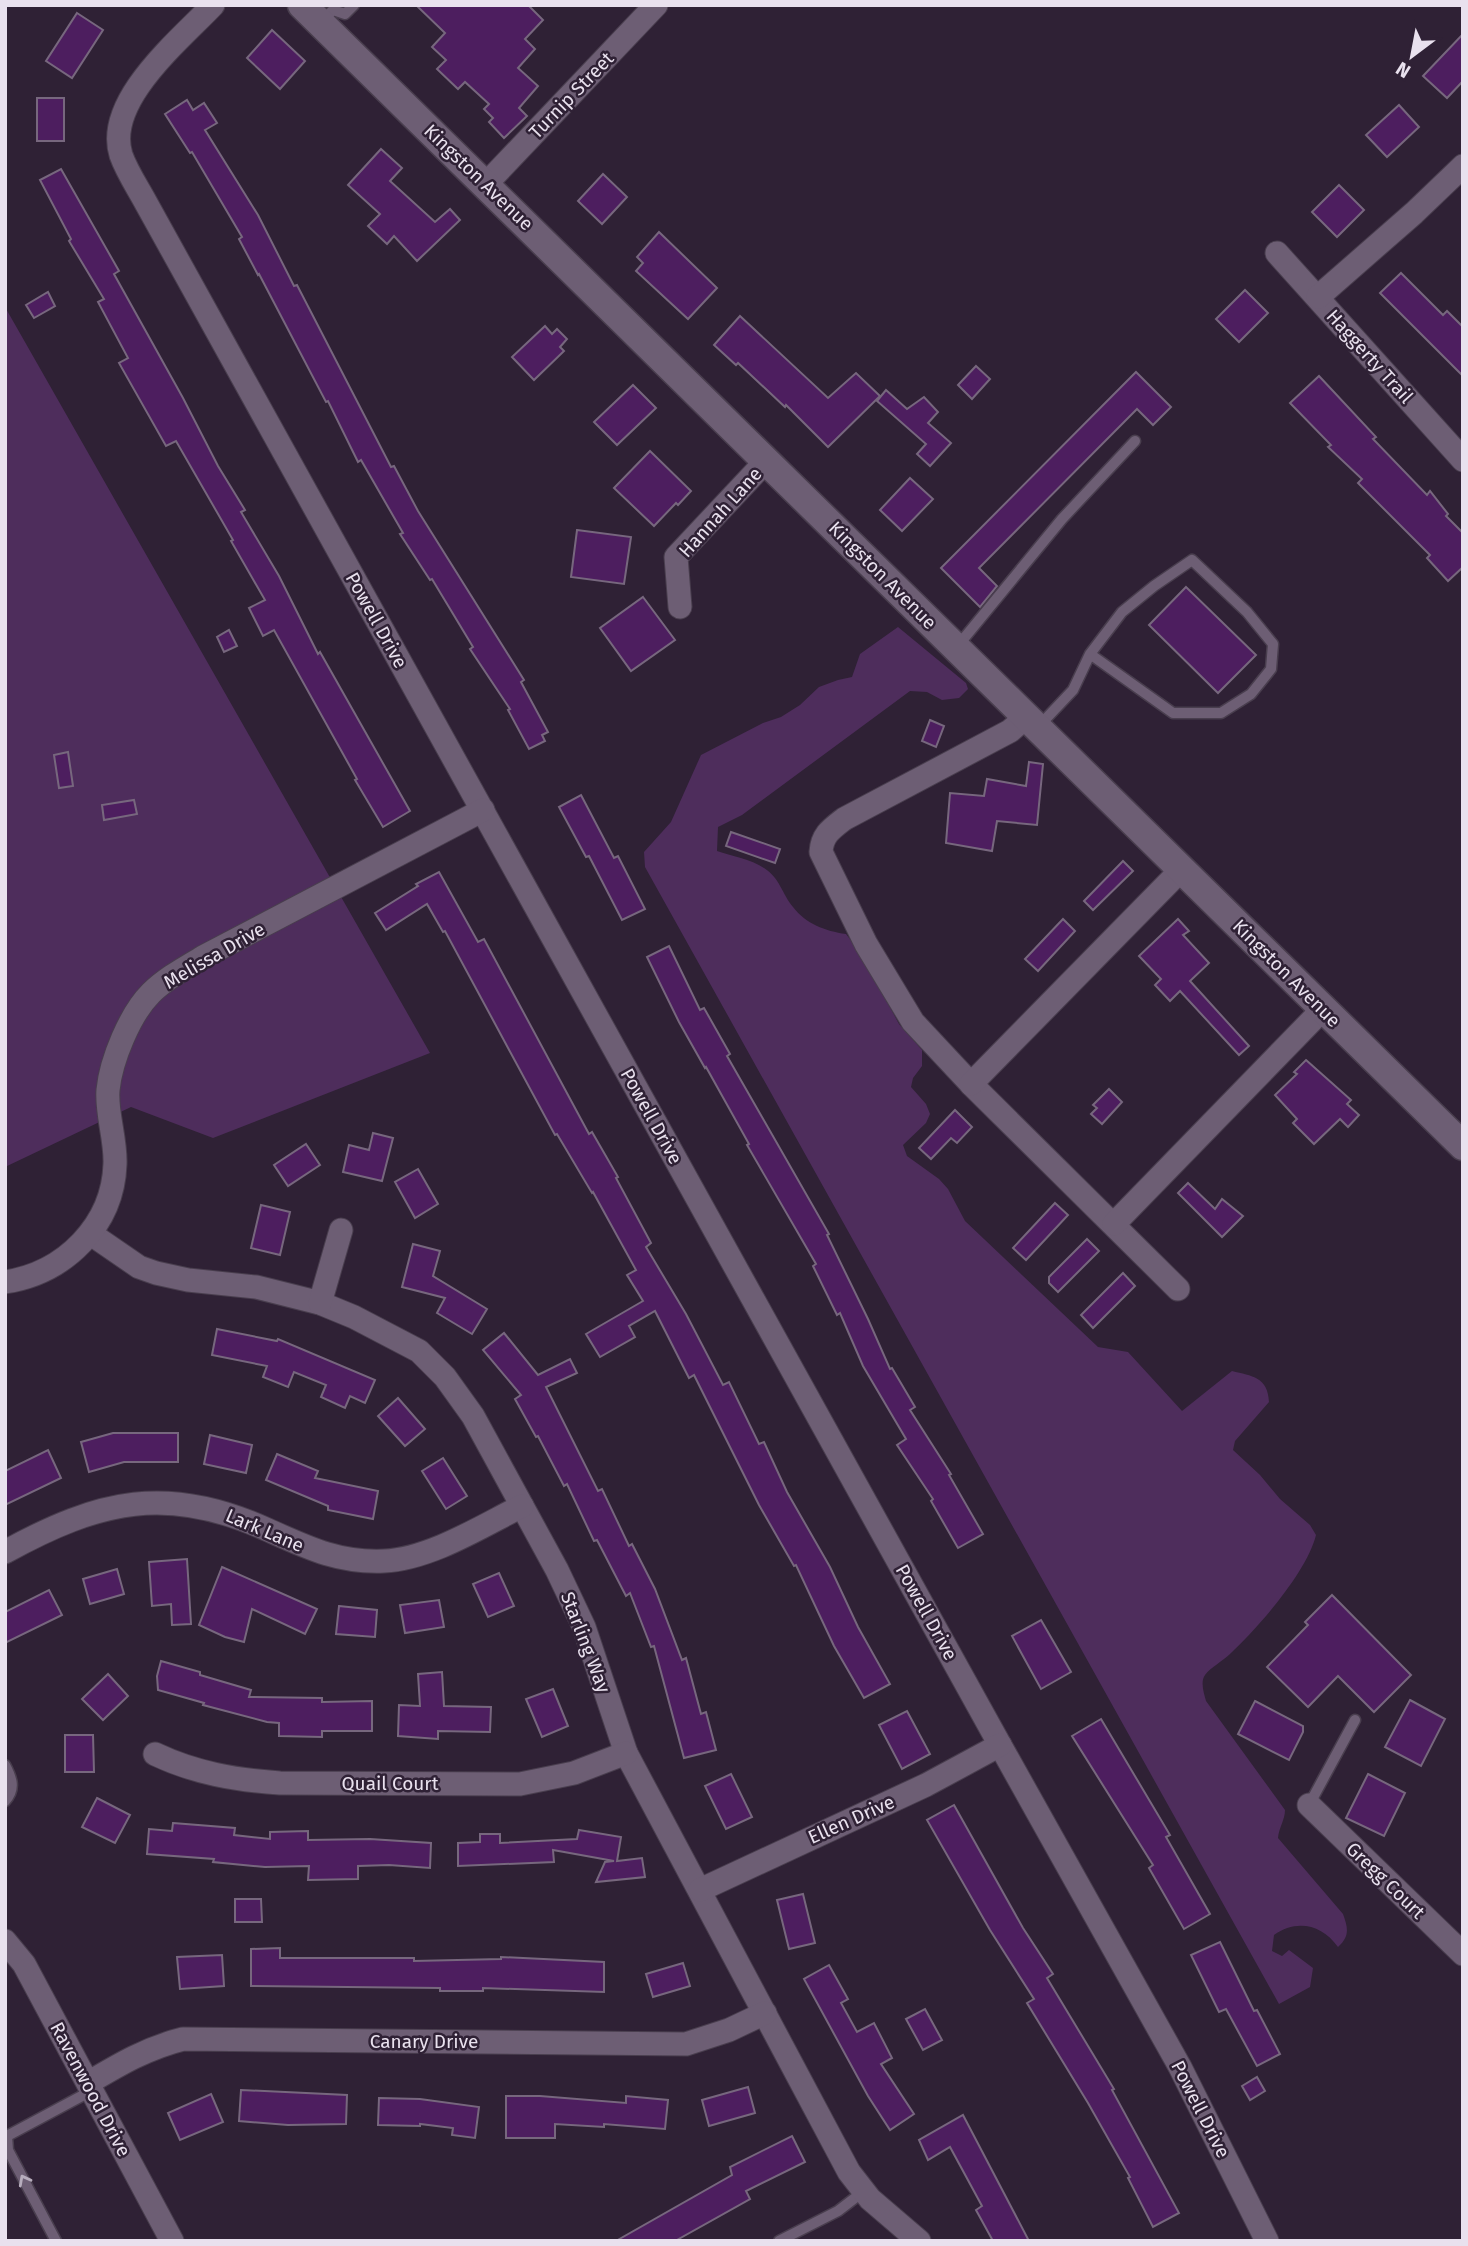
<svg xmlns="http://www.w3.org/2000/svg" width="1468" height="2246" font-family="'Fira Sans',sans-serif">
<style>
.green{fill:#4e2d5c}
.building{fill:#4d1e5f;stroke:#77677e;stroke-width:2}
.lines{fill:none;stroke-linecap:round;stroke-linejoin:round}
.service-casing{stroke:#493e4e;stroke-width:13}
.minor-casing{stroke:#493e4e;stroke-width:25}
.tertiary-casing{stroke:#493e4e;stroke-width:31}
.service{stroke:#6d5e74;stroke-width:10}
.minor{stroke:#6d5e74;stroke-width:23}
.tertiary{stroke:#6d5e74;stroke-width:28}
.oneway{stroke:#b7adbd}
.labels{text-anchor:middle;stroke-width:5;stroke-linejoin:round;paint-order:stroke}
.street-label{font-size:19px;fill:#e9e1ee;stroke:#2f2135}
</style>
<rect width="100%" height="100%" fill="#2f2135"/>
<g class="green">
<path d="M5 307 430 1053 213 1138 131 1107 5 1167Z"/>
<path d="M898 627 966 683 968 689 959 698 942 700 927 692 910 691 742 815 718 827 717 851C731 856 751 859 764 868 780 878 782 894 793 907 806 924 825 931 846 934L860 952 899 1024 922 1050V1066L913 1078 911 1087 926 1104 930 1114 926 1123 903 1145 907 1156 939 1179 948 1189 965 1221 1098 1347 1128 1352 1182 1411 1232 1371C1252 1376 1268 1377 1269 1402L1235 1441 1233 1450 1260 1475 1280 1499 1310 1525 1316 1535C1307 1572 1258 1628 1230 1654 1223 1661 1211 1667 1205 1675 1200 1682 1204 1693 1206 1701L1285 1810C1285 1820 1279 1827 1278 1838L1343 1914C1348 1928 1350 1936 1338 1947 1322 1924 1296 1919 1274 1935L1272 1951 1282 1956 1289 1950 1313 1968 1310 1987 1279 2004 645 867 644 852 671 822 701 755 763 723 781 717 800 705 819 687 838 680 852 677 860 654Z"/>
</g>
<g class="building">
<path d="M416 5H528L543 20 525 39 535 49 518 68 538 86 519 108 527 116 504 138 489 122 493 118 484 109 489 104 465 82 458 89 437 69 446 60 432 47 445 33Z"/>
<path d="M77 13 103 30 72 78 46 61Z"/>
<path d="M272 30 305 61 280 89 247 58Z"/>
<path d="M1463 34V81L1447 98 1423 76Z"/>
<rect x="37" y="98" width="27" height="43"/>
<path d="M187 100 193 110 204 103 217 123 205 130 258 215 294 286 297 285 391 467 394 466 418 511 524 680 521 682 548 732 542 735 545 741 529 749 508 710 510 709 470 649 473 647 432 579 430 580 400 534 403 533 361 460 358 462 328 401 326 402 259 274 258 275 239 239 242 237 192 152 190 153 165 114Z"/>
<path d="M1399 105 1419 127 1387 157 1366 135Z"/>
<path d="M381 149 402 168 390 181 435 222 450 209 460 220 417 261 394 236 387 244 368 226 380 214 348 185Z"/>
<path d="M61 169 119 271 114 274 183 398 218 466 245 510 241 512 279 576 318 654 320 652 410 811 383 827 355 780 357 779 274 630 263 636 249 608 265 600 231 541 233 540 176 441 166 446 119 363 128 358 98 302 104 299 69 241 71 239 40 180Z"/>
<path d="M603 174 627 197 602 224 578 201Z"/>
<path d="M1339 185 1364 210 1337 237 1312 212Z"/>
<path d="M659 232 717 288 688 319 636 271 643 263 637 257Z"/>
<path d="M1401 273 1443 315 1447 311 1463 327V376L1380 293Z"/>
<path d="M1245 290 1268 313 1239 342 1216 319Z"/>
<path d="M48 292 55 306 34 318 26 305Z"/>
<path d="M740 316 828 398 856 373 880 396 828 447 786 405 785 407 738 363 736 365 714 345Z"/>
<path d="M545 326 552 334 557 329 567 339 560 347 564 351 534 380 512 357Z"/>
<path d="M976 366 990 379 972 399 958 385Z"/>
<path d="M1136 372 1171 407 1153 425 1137 409 979 568 997 586 980 607 941 568Z"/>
<path d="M1319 376 1376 437 1373 439 1427 495 1430 491 1448 514 1446 516 1463 533V567L1448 581 1427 558 1430 555 1358 483 1362 479 1328 447 1331 445 1290 403Z"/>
<path d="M633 385 656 408 617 445 594 422Z"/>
<path d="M886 390 907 409 924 397 938 412 928 423 951 443 930 466 917 454 926 444 877 401Z"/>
<path d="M650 451 691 491 678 505 676 503 654 526 614 488Z"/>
<path d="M910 478 933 499 902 531 880 510Z"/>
<path d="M577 530 631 537 624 584 571 577Z"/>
<path d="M1186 587 1256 655 1218 693 1149 625Z"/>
<path d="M643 597 675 640 631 671 600 628Z"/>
<path d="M229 630 237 646 224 652 217 637Z"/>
<path d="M930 720 944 726 936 747 922 741Z"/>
<path d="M68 752 73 786 59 788 54 755Z"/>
<path d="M1029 762 1043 764 1037 825 997 821 992 851 946 843 950 793 984 796 987 779 1026 786Z"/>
<path d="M581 795 614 858 618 856 645 909 622 920 589 856 586 857 559 807Z"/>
<path d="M134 800 137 814 104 820 102 805Z"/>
<path d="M731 832 780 849 775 863 726 846Z"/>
<path d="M1123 861 1133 871 1093 910 1084 901Z"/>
<path d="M439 872 478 942 484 939 589 1134 592 1132 618 1177 616 1178 651 1243 646 1247 686 1314 723 1385 729 1382 759 1444 764 1442 787 1492 830 1567 858 1627 890 1684 864 1698 834 1646 796 1565 794 1566 759 1505 694 1375 689 1378 655 1311 629 1326 635 1337 600 1357 586 1334 643 1301 627 1275 636 1270 593 1192 592 1193 557 1134 555 1135 445 931 443 932 427 904 386 930 375 913 418 886 416 884Z"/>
<path d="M1063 919 1075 931 1038 971 1025 959Z"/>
<path d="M1178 919 1189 931 1183 935 1209 963 1190 981 1249 1046 1239 1055 1180 991 1170 1001 1155 985 1161 979 1139 956Z"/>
<path d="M669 946 700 1010 704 1008 730 1054 727 1056 829 1234 827 1235 868 1319 890 1369 892 1368 915 1407 910 1410 951 1474 949 1475 983 1534 958 1548 931 1501 933 1499 897 1445 906 1439 863 1366 840 1313 837 1315 813 1266 816 1264 747 1145 749 1144 706 1067 705 1068 679 1022 647 957Z"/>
<path d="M1306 1060 1351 1100 1347 1104 1359 1115 1348 1127 1340 1119 1314 1144 1293 1123 1297 1119 1275 1095 1297 1074 1294 1072Z"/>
<path d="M1109 1089 1122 1102 1102 1124 1091 1114 1097 1108 1093 1105Z"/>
<path d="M955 1110 972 1127 957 1143 951 1138 931 1159 919 1148Z"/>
<path d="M373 1133 393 1138 382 1181 343 1172 349 1145 369 1150Z"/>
<path d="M306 1144 320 1165 288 1186 274 1165Z"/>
<path d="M418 1169 438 1204 415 1218 395 1182Z"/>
<path d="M1188 1183 1215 1209 1222 1199 1243 1216 1222 1237 1178 1193Z"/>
<path d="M1055 1203 1068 1215 1026 1260 1013 1248Z"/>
<path d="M261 1205 290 1212 280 1255 251 1248Z"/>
<path d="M1087 1239 1099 1251 1058 1292 1049 1283V1277Z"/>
<path d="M413 1244 440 1251 433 1276 487 1309 472 1334 437 1313 445 1298 402 1287Z"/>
<path d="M1123 1273 1135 1286 1093 1328 1081 1315Z"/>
<path d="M217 1329 277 1341 278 1339 375 1380 365 1403 350 1396 345 1408 321 1397 326 1385 294 1372 288 1387 263 1377 267 1366 212 1355Z"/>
<path d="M504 1333 538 1375 570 1359 577 1373 546 1387 598 1491 602 1489 629 1546 632 1544 655 1589 682 1660 686 1658 701 1714 706 1712 716 1750 684 1758 654 1646 651 1647 630 1593 626 1596 597 1540 594 1541 567 1484 564 1486 538 1436 536 1437 515 1399 521 1395 483 1350Z"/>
<path d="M398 1398 425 1429 405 1446 378 1416Z"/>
<path d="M113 1433H178V1462H124L89 1472 81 1442Z"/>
<path d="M210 1435 252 1445 246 1473 204 1464Z"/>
<path d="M48 1450 61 1478 5 1505V1471Z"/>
<path d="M277 1454 318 1471 315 1478 378 1491 373 1519 328 1510V1506L266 1480Z"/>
<path d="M443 1458 467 1496 446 1509 422 1471Z"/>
<path d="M187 1559 191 1624 172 1625 171 1604 152 1606 149 1562Z"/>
<path d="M222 1567 317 1609 305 1634 252 1609 244 1642 225 1637 199 1625Z"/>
<path d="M117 1569 124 1594 90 1604 83 1579Z"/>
<path d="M499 1573 514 1606 488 1617 473 1584Z"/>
<path d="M49 1590 62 1615 5 1643V1612Z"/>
<path d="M1332 1595 1411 1675 1374 1712 1338 1676 1308 1707 1267 1667 1308 1625 1305 1622Z"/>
<path d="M439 1600 444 1627 405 1633 400 1605Z"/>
<path d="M339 1606 377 1610 375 1637 336 1634Z"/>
<path d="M1041 1620 1071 1672 1041 1689 1012 1636Z"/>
<path d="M161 1661 200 1672V1675L251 1690 249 1697 322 1698V1702L372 1701V1731H322V1737L279 1736V1723L267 1722 203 1705 204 1703 158 1690 157 1676Z"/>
<path d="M442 1672 444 1706 491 1707 490 1732 438 1731V1739L398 1736 399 1705 420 1706 418 1674Z"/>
<path d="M108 1674 128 1696 103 1720 82 1699Z"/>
<path d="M553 1689 568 1726 542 1737 526 1699Z"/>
<path d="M1410 1700 1445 1719 1421 1766 1385 1747Z"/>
<path d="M1255 1701 1303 1726V1732L1289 1760 1238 1734Z"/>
<path d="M907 1711 930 1754 902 1769 879 1725Z"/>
<path d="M1101 1719 1170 1835 1166 1837 1210 1914 1184 1929 1149 1868 1153 1865 1072 1736Z"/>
<path d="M65 1735H93L94 1772H65Z"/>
<path d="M731 1774 752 1817 726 1829 705 1786Z"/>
<path d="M1368 1774 1405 1793 1384 1836 1346 1818Z"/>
<path d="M97 1798 130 1815 115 1843 82 1827Z"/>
<path d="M954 1805 1023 1928 1053 1974 1047 1978 1114 2089 1112 2090 1179 2213 1153 2227 1128 2178 1130 2177 1088 2103 1027 2003 1034 1999 990 1930 927 1820Z"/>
<path d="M173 1823 235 1828 234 1835 270 1839V1832L308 1831V1840L370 1839 431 1843 430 1868 389 1865 358 1866V1879L308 1880 309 1866 265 1867 213 1862 214 1859 147 1854 149 1829 172 1831Z"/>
<path d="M579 1830 621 1837 617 1861 642 1858 645 1877 596 1882 605 1862 614 1861 553 1850 554 1862 458 1866V1843L480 1842V1834H500V1843L577 1839Z"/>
<path d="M803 1894 815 1943 789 1949 777 1900Z"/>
<path d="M235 1899H261L262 1922H235Z"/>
<path d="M1220 1942 1254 2011 1257 2010 1280 2054 1257 2066 1226 2009 1219 2012 1191 1955Z"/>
<path d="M280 1948V1958H414V1961L501 1959V1957L604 1962V1992L483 1988V1991H440V1988L251 1986V1949Z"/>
<path d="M222 1955 224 1986 180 1989 177 1957Z"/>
<path d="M683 1963 690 1986 653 1997 646 1974Z"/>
<path d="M829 1965 848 1999 841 2003 857 2032 874 2023 892 2058 881 2064 914 2114 890 2130 868 2096 804 1979Z"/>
<path d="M925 2009 942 2040 923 2050 906 2019Z"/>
<path d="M1257 2077 1265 2091 1250 2100 1242 2086Z"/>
<path d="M748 2087 755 2113 709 2126 702 2100Z"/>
<path d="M241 2090 347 2095 346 2124 288 2125 239 2121Z"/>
<path d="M211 2094 223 2122 180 2140 168 2113Z"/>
<path d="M506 2096H540L626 2103V2096L668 2100 665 2129 604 2124V2127L555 2124V2138H506Z"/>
<path d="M379 2098 420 2099 479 2107 475 2138 452 2135 453 2128 420 2124V2126L378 2125Z"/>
<path d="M963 2115 1029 2241H993L976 2210 982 2206 950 2147 928 2160 919 2140Z"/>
<path d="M792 2136 805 2162 746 2191 750 2199 675 2241H616L732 2175 730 2167Z"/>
</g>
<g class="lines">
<defs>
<g id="service">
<path d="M320 23 333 10 345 14 354 5"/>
<path d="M956 648 1062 519 1135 441"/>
<path d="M1039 726 1073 690 1090 654 1122 612 1154 586 1192 560 1247 612 1273 644 1271 669 1251 694 1221 713H1173L1090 654"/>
<path d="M5 1765C12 1778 16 1789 5 1801"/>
<path d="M1309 1805 1355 1720"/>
<path d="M56 2241 8 2150 7 2136 93 2090"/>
<path d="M779 2241 838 2211 864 2191"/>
</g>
<g id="minor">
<path d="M213 5C180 40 104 101 121 155 127 172 138 188 146 203L1000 1745 1180 2067 1267 2241"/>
<path d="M486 184 656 5"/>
<path d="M1277 253 1463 460"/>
<path d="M1318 297 1414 213 1463 166"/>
<path d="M680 607 676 557 767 460"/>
<path d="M1026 717 1010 731 844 819C831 829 822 835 821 852L866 944 913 1022 971 1084 1178 1289"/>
<path d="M971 1084 1182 869"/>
<path d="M1114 1224 1323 1009"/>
<path d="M91 1234 139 1267 156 1273 188 1280 256 1287 320 1303 354 1317 419 1351 445 1377 473 1416 557 1570 584 1627 626 1753 849 2172 870 2199 919 2241"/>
<path d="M5 1282C65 1273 113 1225 115 1164 116 1139 106 1113 108 1090 111 1060 130 1014 151 993 166 978 185 968 203 957L483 810"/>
<path d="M320 1303 341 1230"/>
<path d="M5 1552C99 1500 168 1484 268 1530 308 1548 339 1563 384 1561 430 1559 482 1526 522 1506"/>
<path d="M155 1754C195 1773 235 1780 280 1783L520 1784 574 1773 626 1753"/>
<path d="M1309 1805 1463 1954"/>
<path d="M700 1890 926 1785 1000 1745"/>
<path d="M5 1941 24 1964 172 2241"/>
<path d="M88 2083C120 2064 147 2048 183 2039L686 2044 729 2030 765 2013"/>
</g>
<path id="tertiary" d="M302 5 1463 1146"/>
</defs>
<use href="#service" class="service-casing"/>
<use href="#minor" class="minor-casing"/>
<use href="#tertiary" class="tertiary-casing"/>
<use href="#service" class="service"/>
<use href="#minor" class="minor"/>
<use href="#tertiary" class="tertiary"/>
</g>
<defs><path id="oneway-chevron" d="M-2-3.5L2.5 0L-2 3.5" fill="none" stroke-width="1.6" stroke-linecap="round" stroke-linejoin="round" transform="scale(1.75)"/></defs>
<use class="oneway" href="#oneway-chevron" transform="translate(24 2180) rotate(-118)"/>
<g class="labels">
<g class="street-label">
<text transform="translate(571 95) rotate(-46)" y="7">Turnip Street</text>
<text transform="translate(479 177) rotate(44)" y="7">Kingston Avenue</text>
<text transform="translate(1370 356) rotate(48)" y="7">Haggerty Trail</text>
<text transform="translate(720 512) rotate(-48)" y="7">Hannah Lane</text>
<text transform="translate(883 575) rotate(45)" y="7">Kingston Avenue</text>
<text transform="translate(377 620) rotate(61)" y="7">Powell Drive</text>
<text transform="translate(214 955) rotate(-30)" y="7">Melissa Drive</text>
<text transform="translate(1287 973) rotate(45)" y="7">Kingston Avenue</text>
<text transform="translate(652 1116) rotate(61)" y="7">Powell Drive</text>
<text transform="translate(265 1530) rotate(23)" y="7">Lark Lane</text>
<text transform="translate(927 1612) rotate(61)" y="7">Powell Drive</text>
<text transform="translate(586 1642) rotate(69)" y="7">Starling Way</text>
<text x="390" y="1790">Quail Court</text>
<text transform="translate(851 1819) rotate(-24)" y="7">Ellen Drive</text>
<text transform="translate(1386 1880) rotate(44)" y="7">Gregg Court</text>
<text x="424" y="2048">Canary Drive</text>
<text transform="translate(91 2089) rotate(62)" y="7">Ravenwood Drive</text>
<text transform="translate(1201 2109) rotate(63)" y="7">Powell Drive</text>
</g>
</g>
<rect width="1468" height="2246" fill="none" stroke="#e9e1ee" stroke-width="14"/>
<g transform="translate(1412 56) rotate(212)" stroke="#2f2135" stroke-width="5" paint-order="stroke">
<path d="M0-5L12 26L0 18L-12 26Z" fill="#e9e1ee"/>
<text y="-10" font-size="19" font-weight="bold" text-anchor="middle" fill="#e9e1ee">N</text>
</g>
</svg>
